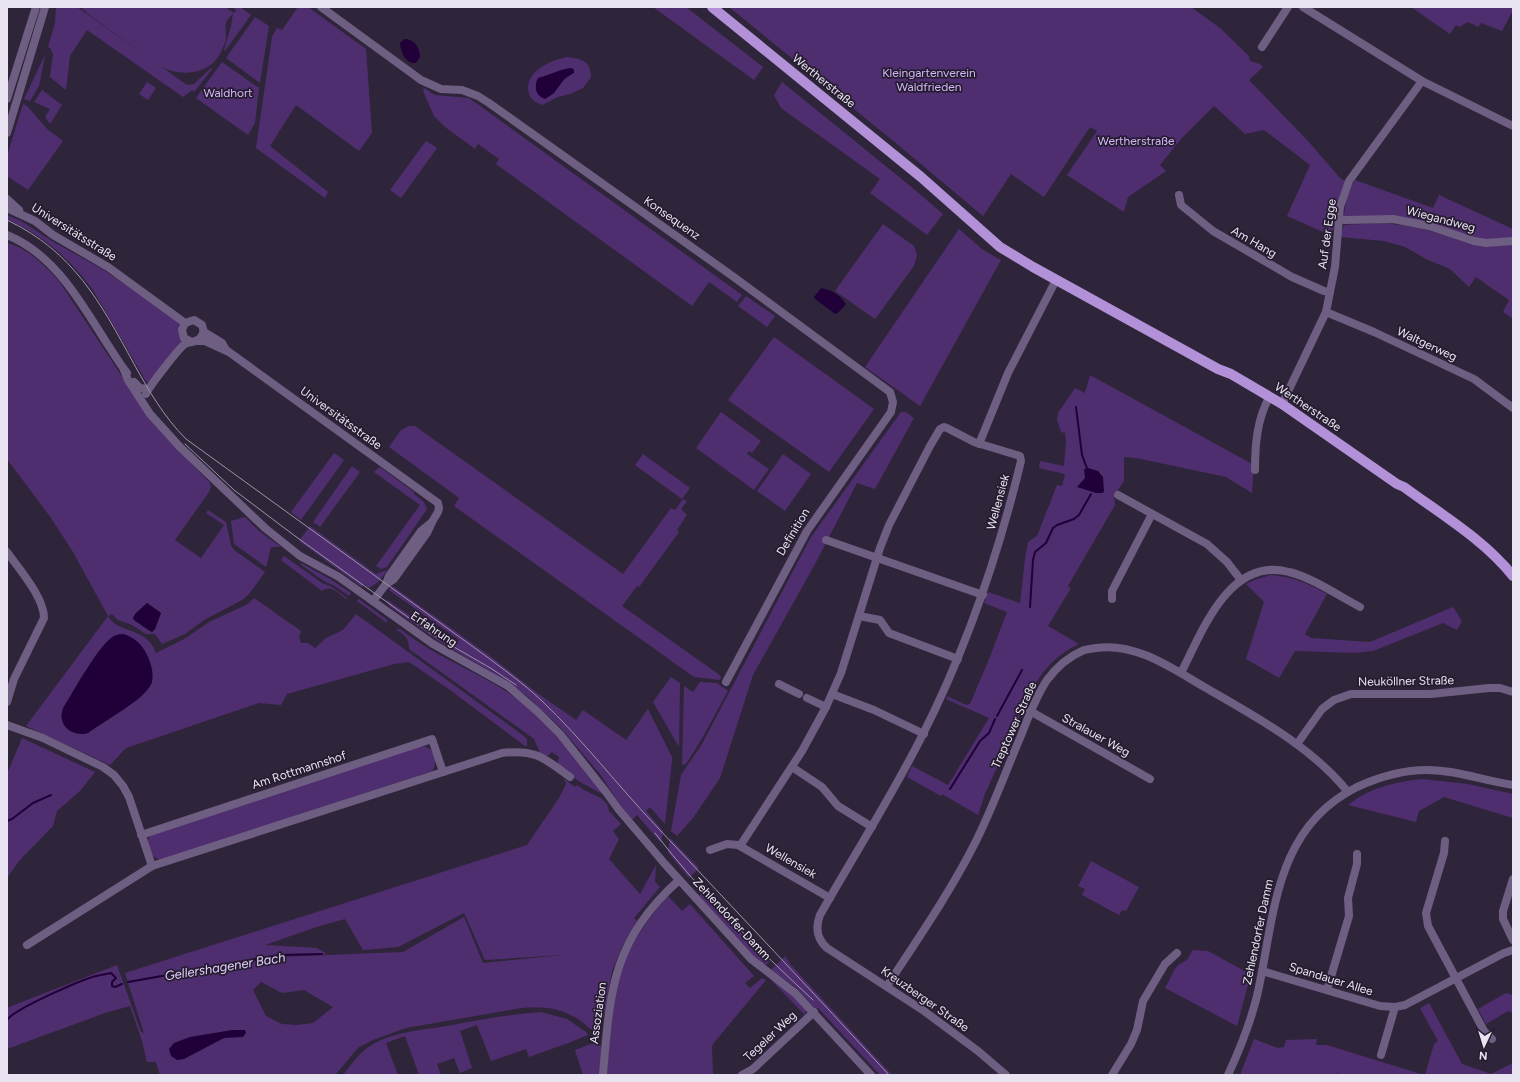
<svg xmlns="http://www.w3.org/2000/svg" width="1520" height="1082" font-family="Figtree,sans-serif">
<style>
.green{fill:#4f2e6f;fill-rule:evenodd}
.water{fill:#210039}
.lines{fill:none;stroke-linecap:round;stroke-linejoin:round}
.stream{stroke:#210039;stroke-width:2}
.minor{stroke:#6e5e82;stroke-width:8}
.major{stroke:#b291d9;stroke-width:10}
.tram{stroke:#9c94a5;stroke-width:1}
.labels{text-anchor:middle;stroke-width:3.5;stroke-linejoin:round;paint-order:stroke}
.park-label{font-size:12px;fill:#d5b8f9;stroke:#251c30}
.street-label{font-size:12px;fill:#e9e3f1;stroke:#251c30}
.water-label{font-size:13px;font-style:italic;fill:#e3d0fc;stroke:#251c30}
</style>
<rect width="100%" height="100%" fill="#2f253a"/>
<g class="green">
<path d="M56 7H77L187 85 194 84 211 68 212 69 194 92 192 90 183 97 87 30 70 56 66 90 50 77 53 54 50 48 48 47 55 23Z"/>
<path d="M81 7H225L234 13 236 10 232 7H240L251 15 225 51 224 50 231 26 233 13C231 16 227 20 226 23 225 26 226 32 226 35 226 39 225 44 223 47 214 74 184 78 161 67L88 14Z"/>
<path d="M298 7H308L366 49 372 133 359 151 296 105 270 146 328 192 325 198 256 148 272 37 277 28 282 30Z"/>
<path d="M653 7H686L763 67 754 80Z"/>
<path d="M729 7H1191L1220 28 1249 56 1250 61 1260 64 1263 67 1249 80 1308 141 1340 178 1345 181 1340 197 1332 236 1287 216 1310 165 1264 130 1245 134 1214 106 1181 139 1160 165 1166 171 1128 197 1124 212 1067 175 1097 131 1090 127 1044 197 1011 174 983 216 897 144Z"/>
<path d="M1411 7H1513V10L1502 31 1481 23 1478 27 1468 22 1459 27 1456 25 1450 34Z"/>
<path d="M255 17 269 26 260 83 226 58Z"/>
<path d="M45 55 39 86 30 101 24 99Z"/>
<path d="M567 57C581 59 591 60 591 77L583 88 570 94 558 97 542 105C534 102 529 98 528 89 528 70 550 61 567 57ZM552 75 570 76C560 80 557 93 545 99L536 90V83L538 78Z"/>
<path d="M222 62 259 88 255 123 248 135 196 98Z"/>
<path d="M147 82 156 88 148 100 139 94Z"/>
<path d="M782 82 909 185 943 214 927 235 870 193 880 179 781 108 774 95Z"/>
<path d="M424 88 435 95 469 98 742 295 737 302 709 282 692 306 496 164 499 159 478 144 475 149 445 127 434 116 423 91Z"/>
<path d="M42 90 62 105 50 124 45 117 50 109 34 102Z"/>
<path d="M23 104 27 106 48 130 63 141 28 190 7 176V156Z"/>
<path d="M426 141 437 148 401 198 390 190Z"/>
<path d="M1355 180 1433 208 1439 195 1513 229V238L1485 240 1467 237 1439 227 1344 217C1345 204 1348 191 1355 180Z"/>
<path d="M7 215 21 221 52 241 102 269 181 322C177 330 178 335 184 342L149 382 147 383 93 290C70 259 43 235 7 219Z"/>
<path d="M1379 223C1399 224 1418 227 1437 233 1452 237 1466 244 1482 246 1492 247 1503 245 1513 244V319L1503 312 1509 300 1476 277 1469 287 1450 269 1426 259 1405 247 1384 241 1340 237 1344 225Z"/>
<path d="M883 224 914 246 917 255 914 266 875 319 835 291Z"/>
<path d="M959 229 983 250 1001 260 920 406 865 367Z"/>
<path d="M7 243C28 248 44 265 59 281L152 422 210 483 211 487 209 492 175 540 201 558 224 525 206 513 208 510 226 522 231 545 234 550 265 572 249 594 242 600 204 620 185 634 162 644 155 634H146L132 625 118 620 112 614 108 616C110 619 113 623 117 625 132 633 149 633 156 653L186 638 209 622 248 604 254 598 301 631 299 637 301 643H308L315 648 326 638 343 630 356 614 524 736 527 740V746H525L446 687 409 662 394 664 287 694 281 705 259 703 126 748 110 765 26 726 108 616 73 552 51 518 7 459ZM147 603 161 613 155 629 152 632 149 631 134 620 135 614ZM108 641 152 683 140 698 88 733C80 735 68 730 63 723L68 700 81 677Z"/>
<path d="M746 296 775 316 767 327 738 306Z"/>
<path d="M774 337 874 409 829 472 728 400Z"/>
<path d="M1090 375 1254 465 1252 493 1226 477 1136 458 1124 457V481L1114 496 1115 505 1068 586 1071 588 1048 626 1079 644C1057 654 1044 669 1032 689L985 794 978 815 942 794 941 796 907 777 912 766 948 785 989 718 946 699 947 696 966 705 970 704 989 659 1007 612 984 603 988 592 1020 603 1025 559 1028 542 1037 536 1057 485 1062 486 1065 474 1039 468 1040 461 1064 466 1066 441 1065 433 1061 432 1057 420 1058 413 1075 388 1085 393Z"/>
<path d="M721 412 761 441 752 453 749 451 747 454 769 469 754 490 696 448Z"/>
<path d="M901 412H906L914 418 875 489 857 483 815 564 753 675 720 778 693 818 677 836 671 831 681 775 702 744 811 537Z"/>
<path d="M409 426H415L623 574 671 508 675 510 683 499 687 501 681 509 687 515 677 530 679 532 639 587 637 586 622 606 717 673 721 677 720 680 694 677 454 506 459 498 389 447 401 430Z"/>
<path d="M334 453 344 460 301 520 291 512Z"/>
<path d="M643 454 690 488 682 499 635 465Z"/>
<path d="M783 454 811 474 785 511 757 491Z"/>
<path d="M352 466 360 472 320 527 313 522Z"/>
<path d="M380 467 414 492V494L424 502 427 509 387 567 381 569 376 566 420 505 374 472 377 469Z"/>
<path d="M245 517 259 531 281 547H271L266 567 234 544 231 521Z"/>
<path d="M310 526 376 574 388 570 378 582 369 588 364 584 362 587 299 541Z"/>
<path d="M284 556 322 583 332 587 347 598 346 599C339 594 331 584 322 591L281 560Z"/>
<path d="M301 563 330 579 351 593 349 596 335 586 324 581 300 564Z"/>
<path d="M1271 575C1296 578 1305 582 1327 594L1305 634 1311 638 1370 642 1453 607 1462 621 1457 630 1443 623 1373 651 1355 653 1295 651 1279 678 1246 659 1264 602 1246 584 1254 580Z"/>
<path d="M391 585 490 656 540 695 576 720 583 710 626 740 648 709 672 757V761L665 824 650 807 646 811 663 831 661 843 637 815 631 821 600 774 582 753 560 727 527 696 503 679 440 642 389 606 386 599 454 646 459 640 389 590Z"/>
<path d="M359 599 387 620V623L357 601Z"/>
<path d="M396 629H400C412 638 425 647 438 654 467 670 497 683 523 703 554 729 578 763 604 795L580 782 559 767 557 764 559 757 552 752 546 757 540 753 534 739 409 649C409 637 405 636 396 629Z"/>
<path d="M671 677 680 683 679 747 653 702Z"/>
<path d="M700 682 717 683 728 691 701 740 686 764 682 765 684 686 693 692Z"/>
<path d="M22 738 95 772 81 790 57 811 53 826 19 861 7 878V774Z"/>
<path d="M422 746C434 747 439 762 432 771L161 860C150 858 144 845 150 835Z"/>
<path d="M564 779 575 787 577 785 584 790 601 798 607 804 609 811 621 824 613 831 619 839 609 859 640 894 656 865 655 882 660 887 634 918 637 921 623 945 612 971 604 1015 602 1019 593 1030C588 1028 585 1024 581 1021 562 1008 543 1006 521 1008L406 1028 373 1040 359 1047 335 1075H160L156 1062H147L142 1041 130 1006 105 1013 7 1049V1009L9 1007 117 965 141 1032 144 1033 128 983 278 957 403 952 464 917 483 963 562 955 485 960 464 913 398 947 363 950 345 919 319 926 265 945 317 948 327 954 279 955 128 982 125 973 527 845 559 798 566 784ZM261 982 282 993 304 990 333 1007 313 1023 296 1025 282 1024 266 1016 253 990Z"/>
<path d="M1422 779 1468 784 1513 794V818L1444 797 1419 811 1416 822 1348 805C1369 788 1395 782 1422 779Z"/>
<path d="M670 838 699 868 689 878 668 852Z"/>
<path d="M1091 861 1139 887 1126 911 1122 910 1119 915 1082 895 1085 889 1078 886Z"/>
<path d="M702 893 769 962 765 966 753 956 699 896Z"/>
<path d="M668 896 682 911 690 904 754 976 745 983 750 988 762 978 766 980 713 1044 712 1047 713 1075H607C609 1050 610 1023 614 998 621 958 641 926 668 896Z"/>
<path d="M1193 950 1208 951 1248 973 1250 977 1237 1026 1165 988 1175 969 1178 965 1187 960Z"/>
<path d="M785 956 790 964 892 1075H880L818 1008 816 1009 795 987 771 970Z"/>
<path d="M770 979 783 987 806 1009 805 1015Z"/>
<path d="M1506 993 1513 995V1013L1508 1011 1486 1024 1478 1009Z"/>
<path d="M1429 1003 1462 1064 1491 1074 1513 1063V1075H1425L1434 1044 1438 1041 1420 1008Z"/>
<path d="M541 1012 567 1019 586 1032 588 1035 571 1042 529 1057 526 1049 491 1061 477 1025 460 1031 472 1068 460 1073 454 1058 437 1064 441 1075H419L405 1036 386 1043 398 1075H343C351 1065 359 1053 370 1046 392 1032 422 1030 447 1026 478 1020 510 1014 541 1012Z"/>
<path d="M1254 1039 1278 1048 1284 1047 1286 1040 1317 1039 1316 1045H1327L1424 1075H1343L1338 1073 1336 1075H1240Z"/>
<path d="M594 1043H599L602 1049 600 1075H583L575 1050Z"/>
</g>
<g class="water">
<path d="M404 39C414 39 420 47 420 57L416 63C405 64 401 52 400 43Z"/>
<path d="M572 68 574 70V73L565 78 554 93 545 99C535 96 534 86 538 78 550 75 560 69 572 68Z"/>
<path d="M821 288C833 291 838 293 846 304L838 313 835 314 815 299 814 297Z"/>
<path d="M1088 468 1098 471 1103 477 1104 492 1102 493H1096L1077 487 1085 478 1084 469Z"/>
<path d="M147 603 161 613 155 629 152 632 134 620 133 618 135 614Z"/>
<path d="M123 634C134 637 142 644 147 655 151 663 154 673 152 682 148 698 102 722 88 733 82 735 76 734 70 731 64 727 60 720 62 712 63 705 69 700 72 693 82 678 97 649 111 638 115 635 118 634 123 634Z"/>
<path d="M232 1030H245L246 1033 243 1037 224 1038 184 1059 177 1060 171 1056 169 1049 174 1043 190 1037Z"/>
</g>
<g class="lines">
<g class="stream">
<path d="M1076 407 1082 455 1088 471"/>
<path d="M1030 607 1033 560 1035 552 1046 543 1053 528 1057 525 1074 519 1079 515 1091 494"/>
<path d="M997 716 1022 670"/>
<path d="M950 789 980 741 989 733 995 719"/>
<path d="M7 821 12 819 33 803 51 795"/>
<path d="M128 982 279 955 322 954"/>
<path d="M7 1020C14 1009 81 980 96 976 101 975 106 974 111 973L116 978 112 982V986L115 987 122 984"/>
</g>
<g class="minor">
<path d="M321 7 421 80 441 89 462 90 478 96 489 103 731 275 890 392 893 402 891 412 807 531 726 682"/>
<path d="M1303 7 1422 81 1513 126"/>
<path d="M1262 47 1288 7"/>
<path d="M7 99 36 7"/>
<path d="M7 133 45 7"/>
<path d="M1179 195 1181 205 1213 231 1292 277 1324 291 1330 292"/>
<path d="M7 199 19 210"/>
<path d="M7 208 35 221 53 235 108 267 185 323"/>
<path d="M1339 219 1345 220 1393 219 1429 226 1474 241 1486 243 1513 241"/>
<path d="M7 235C54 254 80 301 106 342 113 352 119 363 127 373"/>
<path d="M1326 312 1374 332 1474 379 1513 408"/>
<path d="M204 332 222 343 226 350"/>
<path d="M198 341H205L229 352 438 503 439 508 438 512 432 522 427 533 394 579 386 584"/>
<path d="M124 370 128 380 150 414 180 447 265 528 300 556 339 577 433 644 508 686 538 712 560 734 606 792 619 810 664 863 751 959 795 993 871 1075"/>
<path d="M134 382 140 388 148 389"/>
<path d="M146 394C148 388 179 348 185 344 190 341 197 343 201 337 204 333 204 330 202 325L194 320 185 323 182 330 184 338 192 342"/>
<path d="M1282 404 1326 312 1335 267 1340 207 1349 181 1422 81"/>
<path d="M979 444 1008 373 1056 280"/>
<path d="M1255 470C1255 445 1257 418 1270 396"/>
<path d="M1118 495 1207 544 1227 562 1241 580"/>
<path d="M826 540 983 595"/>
<path d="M7 552C19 569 44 597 44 618L14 679 7 702"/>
<path d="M1112 599V591L1152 514"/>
<path d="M373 601 386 584 389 576 421 531 432 522"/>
<path d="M859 616 880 620 889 633 958 659"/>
<path d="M1181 673C1202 632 1229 556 1289 572 1311 577 1339 596 1360 607"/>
<path d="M779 684 799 694"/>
<path d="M832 694 874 710 924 734"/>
<path d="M807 698 826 707"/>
<path d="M1030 711 1150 779"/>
<path d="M7 725 43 738 103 767 114 775 123 786 129 797 152 866"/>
<path d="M1297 744 1322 709 1334 700 1351 694H1431L1489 688H1500L1513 692"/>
<path d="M792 767 822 787 838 806 872 827"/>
<path d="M141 835 432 739 443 772"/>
<path d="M1445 841 1444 853 1426 913 1428 926 1484 1031 1492 1039"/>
<path d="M740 846 802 751 826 707 841 673 880 548 889 525 930 446 940 429 944 427 947 428 974 442 1020 456 1021 461C998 556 967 647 923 734 892 796 854 855 820 915 815 928 817 939 827 948L924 1011 978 1051 1006 1075"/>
<path d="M710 850 727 844 738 845 830 898"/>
<path d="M1513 879 1503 911V919L1513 940"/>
<path d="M27 945 152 866 502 753C536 749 544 758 570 777"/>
<path d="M1262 971 1380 1006 1395 1007 1405 1005 1504 953 1513 950"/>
<path d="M887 986C917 940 949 894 974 845 992 810 1005 773 1020 738 1028 718 1035 698 1047 680 1056 668 1068 657 1082 651 1086 649 1091 649 1096 648 1136 642 1173 669 1206 688 1256 717 1311 746 1348 792"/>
<path d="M1327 990 1349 916 1348 898 1357 864V854"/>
<path d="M1381 1055 1395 1007"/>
<path d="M603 1075C610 990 612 941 679 880"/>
<path d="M742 1075 753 1069 814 1012"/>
<path d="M1112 1075 1131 1044 1137 1030 1143 1001 1165 964 1177 953"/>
<path d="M1228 1075C1240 1049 1250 1024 1257 996 1275 917 1273 829 1357 787 1379 777 1403 770 1427 770 1457 770 1484 781 1513 785"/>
</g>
<path class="major" d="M712 7 921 177 1000 247 1033 267 1218 369 1231 374 1282 404 1397 484 1404 487C1442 515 1483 539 1513 576"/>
<g class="tram">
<path d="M7 220C74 252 100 302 134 364 149 391 164 417 186 439L483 654C503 669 523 683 542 701 583 740 618 786 658 828 735 910 813 992 889 1075"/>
<path d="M185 444 234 490 295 536 430 633 492 669 516 685"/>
<path d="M655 833C702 894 757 948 813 1000"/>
</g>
</g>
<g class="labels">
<g class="park-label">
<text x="929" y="77">Kleingartenverein<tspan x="929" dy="14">Waldfrieden</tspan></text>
<text x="228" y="97">Waldhort</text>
<text x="1136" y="145">Wertherstraße</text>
</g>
<g class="street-label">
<text transform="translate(824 81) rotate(39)" y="4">Wertherstraße</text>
<text transform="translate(672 218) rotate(35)" y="4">Konsequenz</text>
<text transform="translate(1441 219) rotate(15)" y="4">Wiegandweg</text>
<text transform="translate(74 232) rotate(32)" y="4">Universitätsstraße</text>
<text transform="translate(1327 234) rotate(-82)" y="4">Auf der Egge</text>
<text transform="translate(1254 242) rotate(30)" y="4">Am Hang</text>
<text transform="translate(1427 344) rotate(25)" y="4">Waltgerweg</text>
<text transform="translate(1308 407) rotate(34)" y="4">Wertherstraße</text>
<text transform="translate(341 418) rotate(36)" y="4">Universitätsstraße</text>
<text transform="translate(998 502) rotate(-75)" y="4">Wellensiek</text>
<text transform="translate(793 532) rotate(-59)" y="4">Definition</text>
<text transform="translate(434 629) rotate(34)" y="4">Erfahrung</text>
<text transform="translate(1406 681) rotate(-1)" y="4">Neuköllner Straße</text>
<text transform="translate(1014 725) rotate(-66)" y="4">Treptower Straße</text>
<text transform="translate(1096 735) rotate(29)" y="4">Stralauer Weg</text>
<text transform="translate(299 770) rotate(-18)" y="4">Am Rottmannshof</text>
<text transform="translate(791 861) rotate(30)" y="4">Wellensiek</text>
<text transform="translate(732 919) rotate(47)" y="4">Zehlendorfer Damm</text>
<text transform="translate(1258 932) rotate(-78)" y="4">Zehlendorfer Damm</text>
<text transform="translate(1331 979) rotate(17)" y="4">Spandauer Allee</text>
<text transform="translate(925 999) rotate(35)" y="4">Kreuzberger Straße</text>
<text transform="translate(598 1013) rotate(-82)" y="4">Assoziation</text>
<text transform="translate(770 1036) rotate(-43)" y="4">Tegeler Weg</text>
</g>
<g class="water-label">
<text transform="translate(225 966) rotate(-9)" y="5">Gellershagener Bach</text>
</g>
</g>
<rect width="1520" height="1082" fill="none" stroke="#e9e3f1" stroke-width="16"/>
<g transform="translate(1484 1046) rotate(184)" stroke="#251c30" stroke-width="3" paint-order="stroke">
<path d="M0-3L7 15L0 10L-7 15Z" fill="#e9e3f1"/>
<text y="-6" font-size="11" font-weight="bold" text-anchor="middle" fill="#e9e3f1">N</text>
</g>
</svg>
